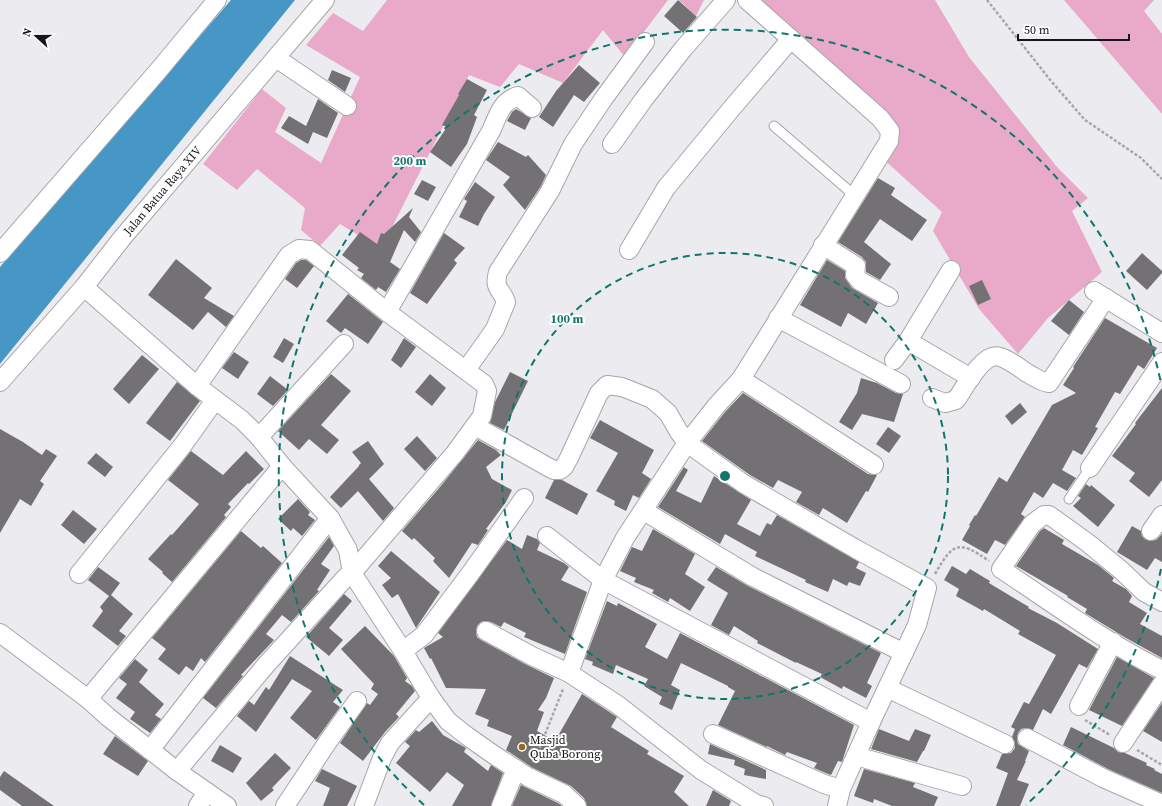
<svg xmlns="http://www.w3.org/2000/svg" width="1162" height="806" font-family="'Source Serif 4',serif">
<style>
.green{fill:#e9a9c9}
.water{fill:#4697c5}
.building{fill:#747174}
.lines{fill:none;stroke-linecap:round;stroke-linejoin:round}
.lane-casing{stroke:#a6a6a9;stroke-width:11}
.street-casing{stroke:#a6a6a9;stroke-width:20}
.path{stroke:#a6a6a9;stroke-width:2.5;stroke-dasharray:3 2;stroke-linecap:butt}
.lane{stroke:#fff;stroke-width:9}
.street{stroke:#fff;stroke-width:18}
.ring{fill:none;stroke:#0f766e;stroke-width:2;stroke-dasharray:7 5}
.poi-dot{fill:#99661b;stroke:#fff;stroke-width:1.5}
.labels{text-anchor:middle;stroke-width:4;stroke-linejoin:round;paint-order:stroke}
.street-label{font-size:12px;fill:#161517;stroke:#fff}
.poi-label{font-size:12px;fill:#161517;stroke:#fff;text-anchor:start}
.centre{fill:#0f766e;stroke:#fff;stroke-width:2}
.ring-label{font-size:12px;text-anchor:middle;font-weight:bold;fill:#0f766e;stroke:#fff;stroke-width:4;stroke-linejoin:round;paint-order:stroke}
</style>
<rect width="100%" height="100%" fill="#ececf0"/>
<g class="green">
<path d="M387 0H668L625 57 603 30 563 83 519 64 500 87 469 75 381 249 340 224 320 246 301 230 305 208 257 169 237 190 203 164 262 89 286 108 275 132 321 163 360 77 306 45 333 13 363 31Z"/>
<path d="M679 0H704L696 16Z"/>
<path d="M743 0H935L969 57 1057 167 1088 198 1072 211 1102 272 1048 318 1018 354 979 309 933 231 942 212 882 158 887 130Z"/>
<path d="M1064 0H1154L1144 11 1162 34V114Z"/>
</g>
<path class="water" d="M231 0H295L0 364V267Z"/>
<g class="building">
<path d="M678 0 697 17 683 33 664 16Z"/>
<path d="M579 65 600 83 584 102 574 95 553 127 539 117 556 91Z"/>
<path d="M332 70 351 78 345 92 328 80Z"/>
<path d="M467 79 487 90 474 115 477 117 467 144 451 167 430 152 447 127 442 125 459 95 458 94Z"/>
<path d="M318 99 338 113 327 138 313 132 308 144 281 128 289 116 306 126Z"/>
<path d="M516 109 531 118 525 130 507 121 512 112Z"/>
<path d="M498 142 526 157 528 155 546 175 541 186 525 210 503 185 510 177 486 160Z"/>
<path d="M878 178 895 188 891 195 927 220 912 241 880 219 864 242 891 264 880 280 866 272V262L862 257 838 242Z"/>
<path d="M422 180 436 187 428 201 414 194Z"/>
<path d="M475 182 495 197 484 214 478 226 459 217 467 201 464 199Z"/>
<path d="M413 208 409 217 421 232 415 242 404 230 390 262 400 269 386 292 378 287 376 290 361 278 364 274 357 270 359 268 342 255 360 232 377 244 381 233 384 234Z"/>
<path d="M444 233 465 248 454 260 457 263 427 304 410 293Z"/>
<path d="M1142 253 1162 271V273L1147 290 1126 271Z"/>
<path d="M176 259 212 288 204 298 234 316 226 327 208 312 193 330 148 295Z"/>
<path d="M301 260H306L314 266 297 288 285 279 296 263Z"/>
<path d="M827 260 845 271V278L852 288 878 303 866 324 848 313 841 327 800 305Z"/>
<path d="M982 280 991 299 978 305 969 286Z"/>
<path d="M348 294 383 322 368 344 345 328 341 333 326 321Z"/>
<path d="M1069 300 1084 312 1069 335 1051 321Z"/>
<path d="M1105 318 1157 348 1144 369 1138 365 1120 394 1115 392 1095 427 1098 428 1082 455 1073 450 1062 470 1076 478 1067 491 1053 483 1043 498 1034 492 1021 514 1025 517 1005 545 995 540 987 554 962 540 970 526 969 525 975 515 976 516 999 477 1007 482 1052 405 1076 393 1063 385 1074 368 1073 367Z"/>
<path d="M284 338 294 344 283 363 273 357Z"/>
<path d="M404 338 416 347 401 368 391 360Z"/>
<path d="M234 352 249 362 238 379 222 368Z"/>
<path d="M142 355 159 369 129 404 113 389Z"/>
<path d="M510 372 528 381 504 430 490 423 495 402Z"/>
<path d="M331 374 351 391 321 425 339 440 327 454 309 439 299 450 278 431Z"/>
<path d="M430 374 446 388 432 406 415 392Z"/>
<path d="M270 376 288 390 273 406 257 394Z"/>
<path d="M861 378 877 383 896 393 903 394 894 422 862 414 852 430 839 422 857 393Z"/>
<path d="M177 382 200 401 170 441 146 423Z"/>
<path d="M1162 388V480L1149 497 1129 481 1135 473 1112 456 1136 424 1135 423Z"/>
<path d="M743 393 868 474 873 475H877L868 492 866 491 847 523 823 508 819 515 796 502 802 492 778 480 773 488 750 475 702 441 725 412Z"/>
<path d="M1020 403 1027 412 1012 425 1005 416Z"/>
<path d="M600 420 654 450 642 473 651 479 639 498 633 495 626 511 614 505 615 501 596 491 618 453 590 438Z"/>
<path d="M888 427 901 436 889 453 876 444Z"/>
<path d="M0 429 23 442 42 455 46 449 57 456 40 481 44 484 31 506 20 499 0 533Z"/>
<path d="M417 436 437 458 425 471 404 449Z"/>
<path d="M478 440 496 450 501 455 486 467 492 479 512 490 506 502 486 529 488 530 478 545 472 543 449 578 433 561 435 558 414 538 412 540 402 531 440 487Z"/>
<path d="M368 441 384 464 369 479 394 508 383 521 358 491 341 508 330 497 359 466V465L361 463 352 452Z"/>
<path d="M191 451 223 475 246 451 264 469 249 484 248 483 228 504 231 507 224 515 226 517 172 582 162 573 163 572 148 559 171 534 172 535 199 504 168 480Z"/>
<path d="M96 453 113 467 105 477 87 463Z"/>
<path d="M684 467 688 470 676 491 701 503 714 476 751 500 737 524 760 536 767 523 771 525 777 515 859 562 856 568 866 573 860 586 849 582 847 586 833 579 828 592 805 582 806 580 755 556 757 552 725 534 720 544 658 507Z"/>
<path d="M554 480H562L588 494 577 515 545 498Z"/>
<path d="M1086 484 1090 487 1091 485 1115 505 1098 527 1073 506 1081 498 1078 496Z"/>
<path d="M298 499 310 512 308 515 315 520 302 536 293 528 291 531 278 519Z"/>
<path d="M73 510 97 529 84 544 61 525Z"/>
<path d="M1132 526 1141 531 1142 536 1145 539 1150 541 1156 540 1162 534V562L1155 558 1147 570 1117 552Z"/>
<path d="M1044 528 1064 540 1062 544 1098 565 1114 578 1112 581 1126 589 1132 596 1129 602 1147 613 1140 624 1162 636V658L1126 638 1085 613 1087 609 1067 597 1068 596 1016 566 1040 531Z"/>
<path d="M653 529 695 554 685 574 705 587 690 611 670 598 668 602 652 593 654 590 634 582 636 578 620 571 632 547 642 551Z"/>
<path d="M241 531 261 548 263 546 282 563 205 662 201 658 193 671 186 666 179 675 158 659 166 649 152 638Z"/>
<path d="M527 535 537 539 540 543 537 550 564 563 569 567 561 580 587 592 565 654 524 637 526 633 504 622 501 627 491 622 485 621 481 622 477 626 476 632 477 637 481 640 527 665 554 678 546 698 538 710 544 712 537 731 555 741 582 694 617 717 611 727 649 751 647 754 684 776 674 792 689 806H587L584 798 571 786 533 768 506 750 512 736 487 726 489 720 475 714 486 689 446 688 431 658 430 659 424 648 443 637 438 633 507 540 522 549Z"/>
<path d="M329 537 334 546 321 564 330 570 317 590 319 591 291 622 282 615 266 634 274 640 241 675 243 676 216 708 203 698Z"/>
<path d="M391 551 440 592 416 628 398 594 392 598 382 585 391 578 378 566Z"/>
<path d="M952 566 966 574 970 569 990 581 989 583 1029 607 1028 608 1057 623 1098 649 1087 668 1079 664 1051 714 1043 709 1033 730 1026 728 1021 729 1018 733 1017 739 1018 744 1029 751 1025 761H1026L1017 780 1029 784 1020 806H996L1008 773 996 768 1002 754 1011 753 1015 748V743L1012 737 1015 729 1011 727 1024 702 1029 704 1056 655 1018 634 1020 631 984 609 983 611 956 596 959 589 944 580Z"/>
<path d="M98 567 120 583 111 595 133 614 119 631 126 636 118 646 92 626 103 611 100 607 109 596 88 580Z"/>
<path d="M716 567 748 586 881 653 867 683 872 686 866 698 843 686 842 689 820 677 822 674 796 662V663L757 643 758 641 734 626 729 635 711 625 728 593 707 580Z"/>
<path d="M344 594 352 601 329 628 343 640 329 656 306 637Z"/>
<path d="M607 601 617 606 618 603 657 624 645 647 667 659 680 633 854 725 842 762 838 761 831 775 828 774 814 768 817 763 787 752 785 755 767 746V747L718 725 735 691 728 687V686L681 663 671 685 680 690 672 710 659 704 662 697 644 686 648 679 616 665 613 674 592 665 593 662 585 659Z"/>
<path d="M365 626 394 656 407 678 405 681 412 686 415 691 396 714 399 717 385 732 363 761 340 743 367 703 370 705 378 694 371 689 374 684 341 649Z"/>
<path d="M290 656 343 690 333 702 340 707 316 740 290 718 312 691 292 679 256 732 237 716 249 701 254 705 266 687 269 690Z"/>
<path d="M1117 657 1154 678 1122 726 1089 710Z"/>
<path d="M135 659 148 670 139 682 164 704 155 715 161 719 150 733 130 719 135 712 116 698 127 684 119 678Z"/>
<path d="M1162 703V742L1143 731Z"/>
<path d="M432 721 443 735 466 748 464 752 488 771 491 765 503 773 491 806H452L464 785 447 772 430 792 396 763 410 746 405 742 416 730 419 732Z"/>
<path d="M1071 727 1114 748 1118 752 1125 753 1147 763 1146 765 1155 769 1154 770 1162 774V793L1108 769 1063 745Z"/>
<path d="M879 729 909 741 915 729 931 735 924 751H923L917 762 871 749Z"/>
<path d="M115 736 148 761 138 776 103 754Z"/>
<path d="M710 744 766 770V779L744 775 745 769 734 765 735 760 708 754Z"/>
<path d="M220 745 242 758 233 773 211 761Z"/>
<path d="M275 753 291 768 272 788 274 790 261 801 246 783Z"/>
<path d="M322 769 357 786 347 806H323L330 788 315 781Z"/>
<path d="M864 769 915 783 913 787 938 797 934 806H892L874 799 873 803 854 796Z"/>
<path d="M4 771 54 806H22L0 790V777Z"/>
<path d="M521 785 558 803 562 806H512Z"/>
<path d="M713 790 731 801 729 806H706Z"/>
</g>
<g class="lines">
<defs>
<g id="lane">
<path d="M774 126 854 195"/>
<path d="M1069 499 1090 468"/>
</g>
<g id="street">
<path d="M276 58 347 106"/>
<path d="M612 144 644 99 683 49 726 0"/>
<path d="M823 245 856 266 855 275 860 281 889 297"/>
<path d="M629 250 666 188 732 108 791 39"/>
<path d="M0 253 158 71 217 0"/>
<path d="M84 287 197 386 242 420 259 437 282 466 330 518 348 550 352 573 403 651 431 698 448 721 467 736 494 755 528 777 564 794 577 806"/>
<path d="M1094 291 1162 333"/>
<path d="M387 312 491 131C498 116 501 101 518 96L532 108"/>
<path d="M778 318 901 384"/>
<path d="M908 341 971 378"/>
<path d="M894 360 908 341 951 270"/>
<path d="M466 370 495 329 506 302C502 289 493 290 498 272L550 191 573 144 604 98 645 42"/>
<path d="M741 379 874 465"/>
<path id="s1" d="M0 382 84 287 123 237 325 0"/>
<path d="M932 398 945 403 956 400C964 389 983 351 1000 357 1008 359 1020 368 1027 373 1035 377 1040 382 1049 383L1106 298"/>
<path d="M475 426 548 467 554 470H560L564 467 569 458 599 393 607 385 622 387 652 399 668 413 679 432 687 443 744 484 856 549 927 588 917 625 871 722 841 789 837 806"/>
<path d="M259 437 344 344"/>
<path d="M1090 468 1162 362"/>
<path d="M644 511 753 577 904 653"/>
<path d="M1151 531 1162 515"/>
<path d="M547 536 603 580 871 722"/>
<path d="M79 574 183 445 215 400"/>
<path d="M1162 602 1144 592 1122 571 1088 543 1049 515H1044L1032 524 1001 569C1054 604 1105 642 1162 670"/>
<path d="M486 631 532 656 569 673 618 705 701 770 756 804 764 806"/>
<path d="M0 633 88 699 108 717 177 771 227 806"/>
<path d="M403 651 424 635 470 574 524 498"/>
<path d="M569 673 603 580 625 538 687 443 717 405 741 379 889 141 890 131 880 118 747 0"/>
<path d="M887 688 1005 744"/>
<path d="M88 699 282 466"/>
<path d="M1079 706 1113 642"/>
<path d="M713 734 824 784 841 789"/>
<path d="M1027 738 1103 778 1162 804"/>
<path d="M1123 743 1162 684"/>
<path d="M150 750 330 518"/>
<path d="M856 756 962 786"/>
<path d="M177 771 266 665 346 577 352 573 455 453 482 416 487 391 484 384 387 312 310 250 299 249 289 255 197 386"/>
<path d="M198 806 207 792"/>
<path d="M285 806 329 740 357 701"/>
<path d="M364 806 382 758 390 743 431 698"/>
<path d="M501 806 516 769"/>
</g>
</defs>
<use href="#lane" class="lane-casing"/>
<use href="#street" class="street-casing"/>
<g class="path">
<path d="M987 0 1051 81 1085 120 1141 158 1162 179"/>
<path d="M935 574C953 543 958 539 989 561"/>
<path d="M1085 720 1110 735"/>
<path d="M1137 750 1162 765"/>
<path d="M534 762 563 689"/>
</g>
<use href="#lane" class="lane"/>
<use href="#street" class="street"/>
</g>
<g class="ring">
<circle cx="725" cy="476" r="223"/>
<path d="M1161 569A446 446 0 0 1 1026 805M424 805A446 446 0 1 1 1161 383"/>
</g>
<circle class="poi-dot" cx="522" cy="747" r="4"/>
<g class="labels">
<g class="street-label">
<text dy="4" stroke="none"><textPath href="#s1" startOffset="251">Jalan Batua Raya XIV</textPath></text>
</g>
<g class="poi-label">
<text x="530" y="744">Masjid<tspan x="530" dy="14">Quba Borong</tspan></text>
</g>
</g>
<circle cx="725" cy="476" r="6" class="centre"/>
<g class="ring-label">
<text x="410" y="165">200 m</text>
<text x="567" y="323">100 m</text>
</g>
<g transform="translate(36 36) rotate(291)" stroke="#ffffff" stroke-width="3" paint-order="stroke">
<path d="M0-3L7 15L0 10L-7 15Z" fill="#161517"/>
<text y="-6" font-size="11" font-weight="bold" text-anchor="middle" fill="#161517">N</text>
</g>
<path d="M1018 34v6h111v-6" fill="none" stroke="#161517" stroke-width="2"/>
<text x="1024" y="34" font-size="12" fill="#161517" stroke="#ffffff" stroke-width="3" paint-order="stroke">50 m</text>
</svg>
